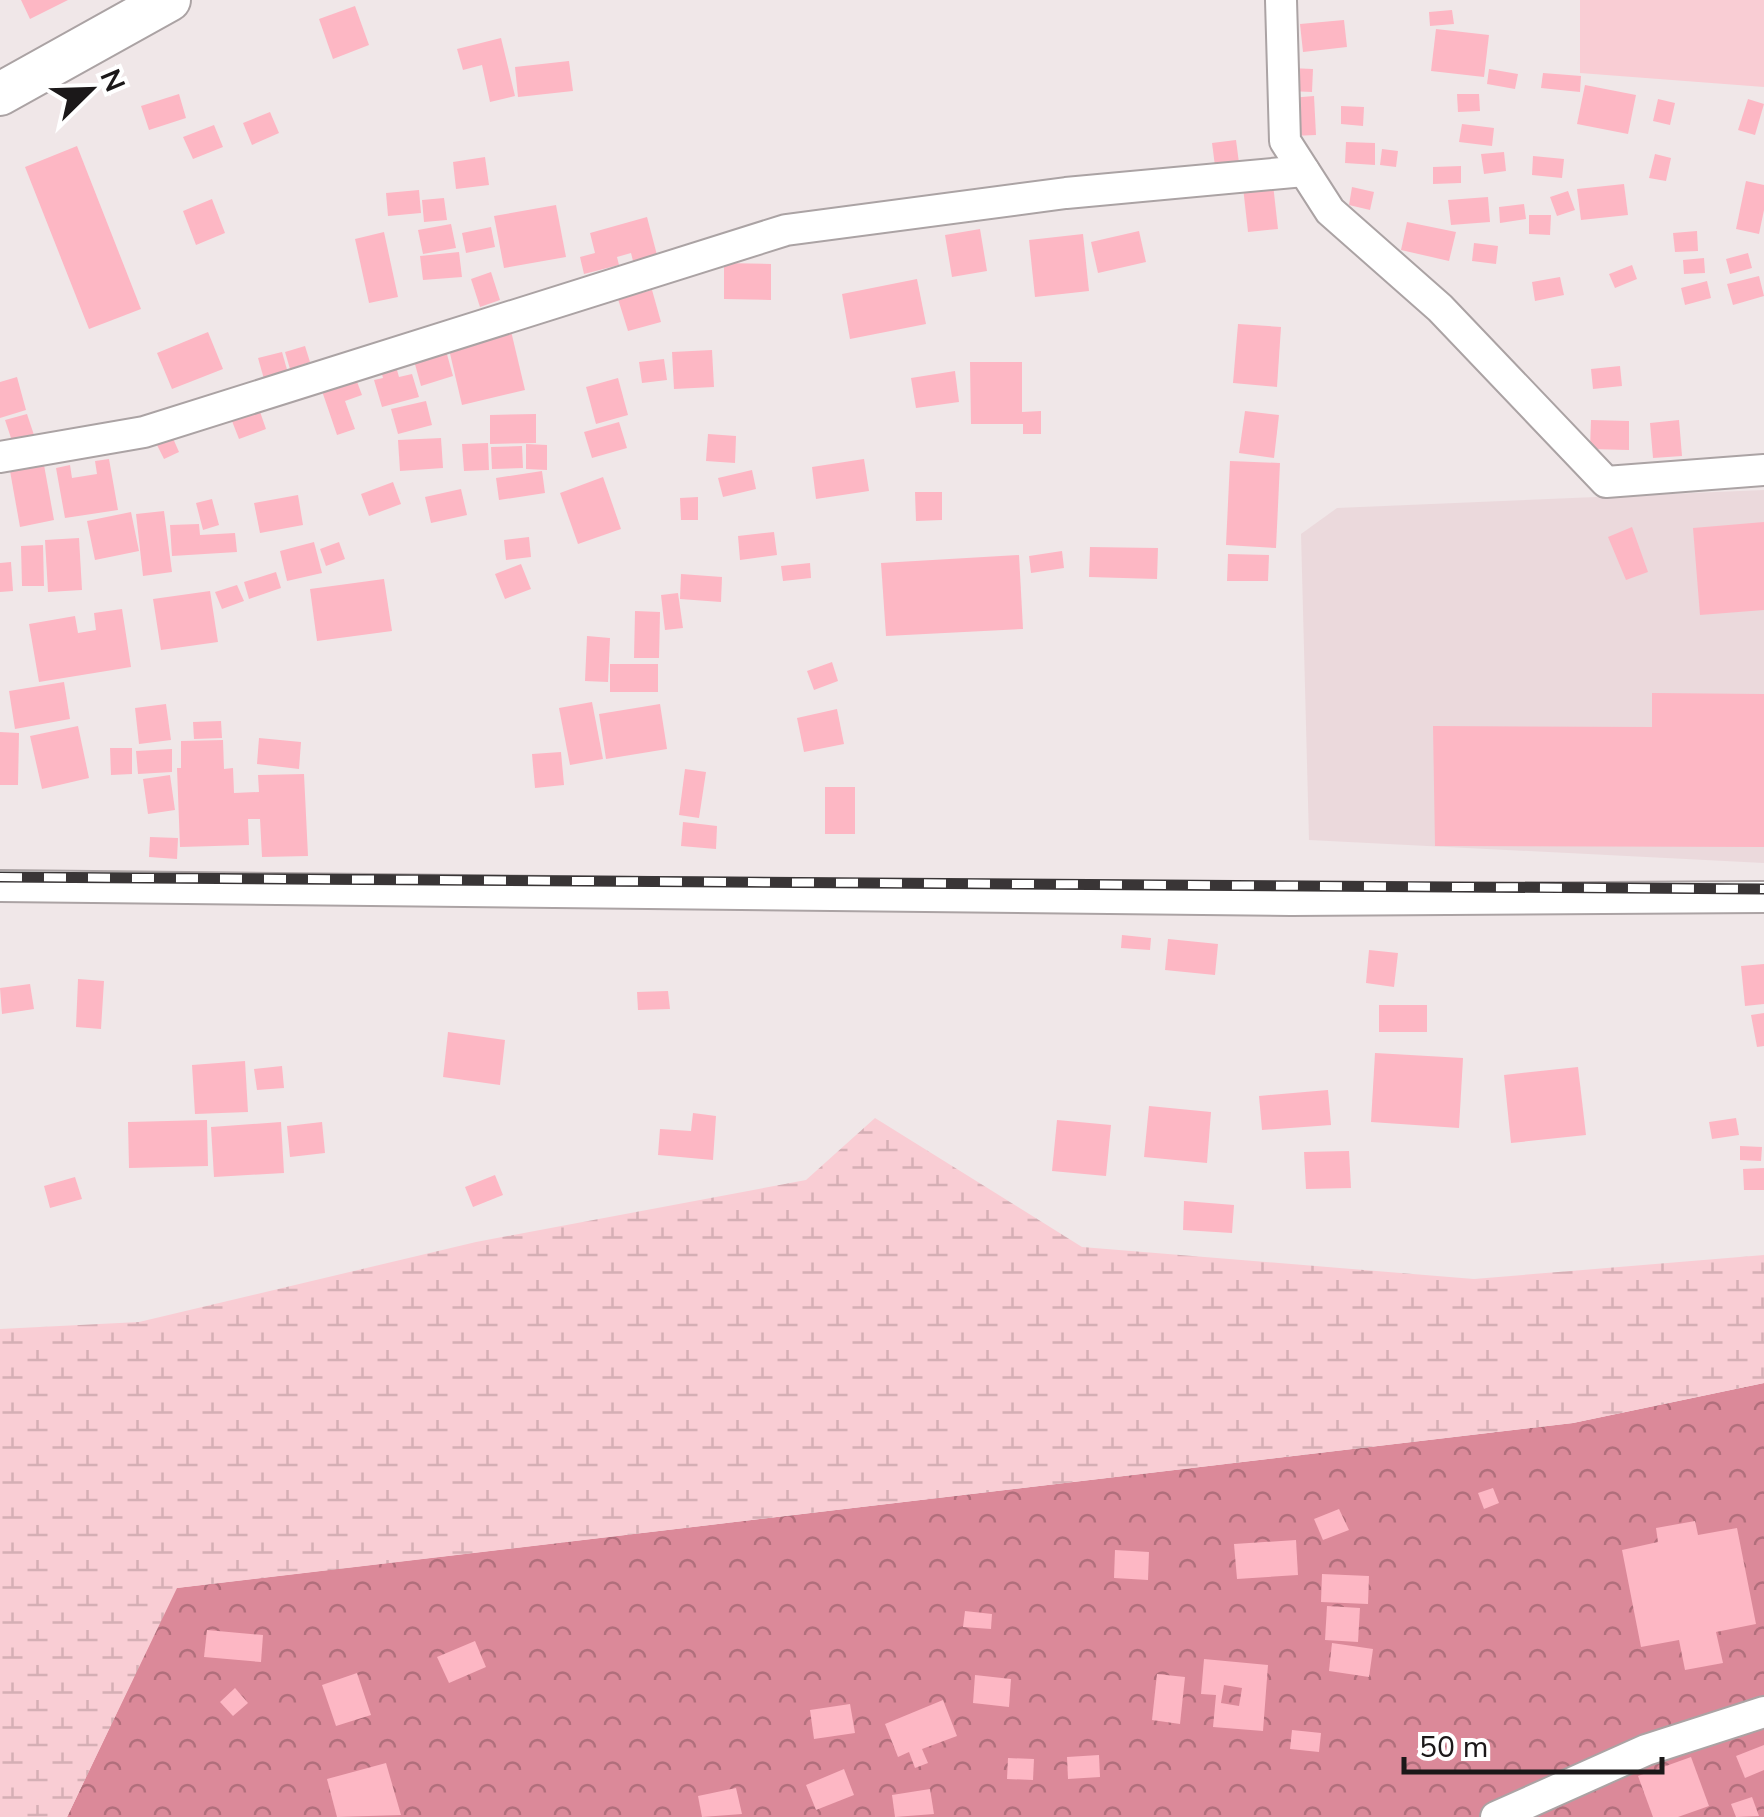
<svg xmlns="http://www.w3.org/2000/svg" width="1764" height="1817" font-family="'Nunito Sans',sans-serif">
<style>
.built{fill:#ebd9dc}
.green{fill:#f9cdd4}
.forest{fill:url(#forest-crowns)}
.wetland{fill:url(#wetland-marsh)}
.building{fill:#fdb7c4;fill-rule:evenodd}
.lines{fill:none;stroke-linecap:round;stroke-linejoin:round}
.minor-casing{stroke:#aba3a4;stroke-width:34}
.secondary-casing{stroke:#aba3a4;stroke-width:46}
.minor{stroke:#fff;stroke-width:30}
.secondary{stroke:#fff;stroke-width:42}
.rail-casing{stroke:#393536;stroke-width:11}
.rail{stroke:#fff;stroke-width:8;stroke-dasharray:22;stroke-linecap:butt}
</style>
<defs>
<pattern id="forest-crowns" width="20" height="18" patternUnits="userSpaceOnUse" patternTransform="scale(2.5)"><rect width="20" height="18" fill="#db8999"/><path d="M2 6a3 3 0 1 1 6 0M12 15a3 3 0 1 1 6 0" fill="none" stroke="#b16f7c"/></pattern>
<pattern id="wetland-marsh" width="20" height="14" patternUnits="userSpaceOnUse" patternTransform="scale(2.5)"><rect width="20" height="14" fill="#f9cdd4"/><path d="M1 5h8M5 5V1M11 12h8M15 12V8" fill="none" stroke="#d5afb5"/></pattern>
</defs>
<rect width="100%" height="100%" fill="#f0e7e8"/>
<path class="built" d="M1764 490V863L1309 840 1301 534 1337 508Z"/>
<path class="green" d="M1580 0H1764V87L1580 73Z"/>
<path class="forest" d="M1764 1383V1817H67L176 1588 1573 1423Z"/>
<path class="wetland" d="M875 1118 1082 1247 1474 1279 1764 1255V1383L1573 1423 177 1588 67 1817H0V1329L139 1322 476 1242 806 1180Z"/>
<g class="building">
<path d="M21 0H68L30 19Z"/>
<path d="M355 6 369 45 333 59 319 19Z"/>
<path d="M1452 10 1454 24 1430 26 1429 12Z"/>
<path d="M1344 20 1347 47 1303 52 1300 24Z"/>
<path d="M1436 29 1489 35 1484 77 1431 71Z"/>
<path d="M501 38 515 96 490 102 482 65 463 70 457 49Z"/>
<path d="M569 61 573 91 518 97 515 67Z"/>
<path d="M1290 68 1313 69 1312 92 1289 91Z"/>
<path d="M1489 69 1518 74 1515 89 1487 84Z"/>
<path d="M1543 73 1581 76 1580 92 1541 88Z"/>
<path d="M1585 85 1636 95 1628 134 1577 124Z"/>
<path d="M179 94 186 118 149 130 141 106Z"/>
<path d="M1457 94H1479L1480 111 1458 112Z"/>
<path d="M1314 96 1316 135 1292 136 1290 98Z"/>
<path d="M1658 99 1675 103 1670 125 1653 121Z"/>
<path d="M1748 99 1764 104 1755 135 1738 130Z"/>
<path d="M1341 106 1364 107 1363 126 1341 124Z"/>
<path d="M270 112 279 133 252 145 243 123Z"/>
<path d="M1462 124 1494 128 1492 146 1459 142Z"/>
<path d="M214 125 223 147 193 159 183 137Z"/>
<path d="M1236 140 1239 163 1215 166 1212 143Z"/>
<path d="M1346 142 1375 143V165L1345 163Z"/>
<path d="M77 146 141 309 89 329 25 167Z"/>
<path d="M1382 149 1398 151 1396 167 1380 165Z"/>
<path d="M1504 152 1506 171 1484 174 1481 154Z"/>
<path d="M1655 154 1671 158 1666 181 1649 178Z"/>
<path d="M1533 156 1564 159 1562 178 1532 175Z"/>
<path d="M485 157 489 185 456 189 453 162Z"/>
<path d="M1461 166V183L1433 184V167Z"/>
<path d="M1746 181 1764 185V210L1759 234 1736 229Z"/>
<path d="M1273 184 1278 229 1248 232 1243 187Z"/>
<path d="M1624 184 1628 215 1581 220 1577 189Z"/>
<path d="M1352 187 1374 192 1370 210 1349 205Z"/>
<path d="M419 190 421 213 388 216 386 193Z"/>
<path d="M1568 191 1575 210 1557 216 1550 197Z"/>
<path d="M1488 197 1490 222 1451 225 1448 200Z"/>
<path d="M444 198 447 220 424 222 422 200Z"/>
<path d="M212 199 225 233 196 245 183 211Z"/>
<path d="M1524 204 1526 219 1500 223 1499 207Z"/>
<path d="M556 205 566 257 504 268 494 216Z"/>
<path d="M1529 215H1551L1550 235 1529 234Z"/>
<path d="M647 217 657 255 633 261 631 253 617 257 619 265 584 274 580 257 595 253 590 233Z"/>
<path d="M1407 222 1456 232 1449 261 1401 250Z"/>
<path d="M451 224 456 248 423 254 418 230Z"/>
<path d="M491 227 495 247 466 253 462 233Z"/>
<path d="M980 229 987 271 952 277 945 235Z"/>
<path d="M1139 231 1146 262 1098 273 1091 242Z"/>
<path d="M1697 231 1698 251 1675 252 1673 233Z"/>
<path d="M384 232 398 297 369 303 355 239Z"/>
<path d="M1083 234 1089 291 1035 297 1029 240Z"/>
<path d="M1474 243 1498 246 1496 264 1472 261Z"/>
<path d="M459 252 462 277 423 280 420 256Z"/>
<path d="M1748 253 1752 268 1730 274 1726 259Z"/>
<path d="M1704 258 1705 273 1684 274 1683 260Z"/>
<path d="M724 263 771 264V300L724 299Z"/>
<path d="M1632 265 1637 279 1615 288 1609 274Z"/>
<path d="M491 272 500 300 480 307 471 279Z"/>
<path d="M1759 276 1764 296 1733 305 1727 284Z"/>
<path d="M1560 277 1564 295 1535 301 1532 282Z"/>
<path d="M917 279 926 324 850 339 842 294Z"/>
<path d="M1707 281 1711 298 1685 305 1681 288Z"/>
<path d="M652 290 661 322 628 331 618 299Z"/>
<path d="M1238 324 1281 327 1277 387 1233 383Z"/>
<path d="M511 331 525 390 462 405 448 345Z"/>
<path d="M208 332 223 369 172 389 157 353Z"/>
<path d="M305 346 310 362 290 369 285 352Z"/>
<path d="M445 347 453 376 421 386 413 357Z"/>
<path d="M712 350 714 387 674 389 672 352Z"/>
<path d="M282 352 288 373 264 379 258 358Z"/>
<path d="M664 359 667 380 642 383 639 362Z"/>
<path d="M970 362H1022V412L1041 411V434H1023V424H971Z"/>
<path d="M395 363 399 377 412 374 419 397 382 407 374 380 383 378 380 367Z"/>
<path d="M1620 366 1622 386 1593 389 1591 369Z"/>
<path d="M955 371 959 402 916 408 911 378Z"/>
<path d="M17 377 26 410 0 418V382Z"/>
<path d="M618 378 628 415 596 424 586 387Z"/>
<path d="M356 379 362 395 345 401 355 429 337 435 322 391Z"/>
<path d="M426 401 432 425 398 434 391 409Z"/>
<path d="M258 406 266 429 239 439 230 416Z"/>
<path d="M1245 411 1279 415 1274 458 1239 453Z"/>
<path d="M27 414 34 435 12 441 5 420Z"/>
<path d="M536 414V443L490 444V415Z"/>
<path d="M1591 420 1629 421V450L1590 449Z"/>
<path d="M1679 420 1682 456 1653 458 1650 423Z"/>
<path d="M619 422 627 448 592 458 584 432Z"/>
<path d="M708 434 736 436 735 463 706 461Z"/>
<path d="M172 436 179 452 164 459 156 443Z"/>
<path d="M441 438 443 468 400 471 398 440Z"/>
<path d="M488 443 489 470 464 471 462 444Z"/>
<path d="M526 444 547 445V470L526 469Z"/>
<path d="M522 446 523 468 492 469 491 447Z"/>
<path d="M109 459 118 510 65 518 56 468 70 465 72 478 97 474 95 461Z"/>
<path d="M864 459 869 491 816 499 812 467Z"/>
<path d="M1230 461 1280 463 1276 548 1226 545Z"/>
<path d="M44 465 54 520 20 527 10 471Z"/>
<path d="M752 470 756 489 723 497 718 478Z"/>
<path d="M542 471 545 493 499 500 496 478Z"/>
<path d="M603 477 621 529 578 544 560 493Z"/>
<path d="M393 482 401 504 369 516 361 494Z"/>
<path d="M461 489 467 515 431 523 425 497Z"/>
<path d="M915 492H942V520L916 521Z"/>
<path d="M298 495 303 525 260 533 254 503Z"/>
<path d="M698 497V520H681L680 498Z"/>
<path d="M212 499 219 525 203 530 196 503Z"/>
<path d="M164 511 172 572 143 576 136 514Z"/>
<path d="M131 512 139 551 95 560 87 521Z"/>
<path d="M1764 522V610L1700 615 1693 528Z"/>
<path d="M199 524 200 535 235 533 237 552 172 556 170 525Z"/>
<path d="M1632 527 1648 572 1626 580 1608 537Z"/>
<path d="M774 532 777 555 740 560 738 536Z"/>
<path d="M529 537 531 557 506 560 504 540Z"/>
<path d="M79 538 82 590 48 592 45 540Z"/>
<path d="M314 542 322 573 287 581 280 551Z"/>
<path d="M339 542 345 559 326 566 320 549Z"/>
<path d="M43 545 44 586H22L21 546Z"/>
<path d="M1090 547 1158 548 1157 579 1089 577Z"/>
<path d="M1062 551 1064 568 1031 573 1029 556Z"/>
<path d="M1228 554 1269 555 1268 581H1227Z"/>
<path d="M1019 555 1023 629 886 636 881 563Z"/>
<path d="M11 562 13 591 0 592V563Z"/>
<path d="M810 563 811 578 783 581 781 566Z"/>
<path d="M521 564 531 589 505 599 495 574Z"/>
<path d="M276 572 281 588 249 599 244 582Z"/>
<path d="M681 574 722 577 721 602 680 599Z"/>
<path d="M384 579 392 631 317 641 310 589Z"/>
<path d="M237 585 244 601 222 609 215 592Z"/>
<path d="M210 591 218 642 161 650 153 599Z"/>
<path d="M678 593 683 628 665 630 661 595Z"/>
<path d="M122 609 131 667 39 682 29 624 75 616 78 633 96 630 94 613Z"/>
<path d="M635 611 660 612 659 658H634Z"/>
<path d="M587 636 610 638 608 682 585 681Z"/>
<path d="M832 662 838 681 814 690 807 671Z"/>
<rect x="610" y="664" width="48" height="28"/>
<path d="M64 682 70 719 15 729 9 691Z"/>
<path d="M1652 693 1764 694V847L1435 846 1433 726 1652 727Z"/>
<path d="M592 702 603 759 570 765 559 708Z"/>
<path d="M166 704 171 740 139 744 135 708Z"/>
<path d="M660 704 667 749 606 759 599 714Z"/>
<path d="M837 709 844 744 804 752 797 718Z"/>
<path d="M221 721 222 738 194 739 193 722Z"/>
<path d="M78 726 89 778 42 789 30 736Z"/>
<path d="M0 732 19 733 18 785H0Z"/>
<path d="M259 738 301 742 299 769 257 764Z"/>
<path d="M223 740 224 769 233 768 234 793 259 792 258 775 304 774 308 856 262 857 260 819H248L249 845 180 847 177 768H181V741Z"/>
<path d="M110 748H132V774L111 775Z"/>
<path d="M172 749V772L138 774 136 751Z"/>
<path d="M561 752 564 785 535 788 532 754Z"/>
<path d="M685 769 706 772 699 818 679 815Z"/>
<path d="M170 775 175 810 148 814 143 779Z"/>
<rect x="825" y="787" width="30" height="47"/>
<path d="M683 822 717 826 716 849 681 846Z"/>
<path d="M150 837 178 838 177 859 149 857Z"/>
<path d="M1122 935 1151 938 1150 950 1121 948Z"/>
<path d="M1168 939 1218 944 1215 975 1165 970Z"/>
<path d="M1369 950 1398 953 1394 987 1366 983Z"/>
<path d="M1764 964V1004L1745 1006 1741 966Z"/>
<path d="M78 979 104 981 101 1029 76 1027Z"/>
<path d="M30 984 34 1009 2 1014 0 988Z"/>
<path d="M668 991 670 1009 638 1010 637 992Z"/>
<rect x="1379" y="1005" width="48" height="27"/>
<path d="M1764 1013V1046L1757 1047 1751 1015Z"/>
<path d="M448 1032 505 1040 500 1085 443 1077Z"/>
<path d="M1375 1053 1463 1058 1459 1128 1371 1122Z"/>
<path d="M245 1061 248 1112 195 1114 192 1065Z"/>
<path d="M282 1066 284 1088 257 1090 254 1069Z"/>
<path d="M1578 1067 1586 1135 1511 1143 1504 1075Z"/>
<path d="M1328 1090 1331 1125 1262 1130 1259 1096Z"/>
<path d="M1149 1106 1211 1112 1207 1163 1144 1157Z"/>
<path d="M693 1113 716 1116 713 1160 658 1155 660 1129 691 1131Z"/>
<path d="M1736 1118 1739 1135 1712 1139 1709 1122Z"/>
<path d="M207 1120 208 1166 129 1168 128 1122Z"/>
<path d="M1057 1120 1111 1125 1106 1176 1052 1171Z"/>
<path d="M281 1122 284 1173 214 1177 211 1127Z"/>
<path d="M322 1122 325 1153 290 1157 287 1126Z"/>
<path d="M1740 1146 1762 1147 1761 1161 1740 1160Z"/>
<path d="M1349 1151 1351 1188 1306 1189 1304 1152Z"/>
<path d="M1764 1168V1190H1744L1743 1169Z"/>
<path d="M495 1175 503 1195 473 1207 465 1187Z"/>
<path d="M75 1177 82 1199 50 1208 44 1186Z"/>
<path d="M1184 1201 1234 1205 1232 1233 1183 1230Z"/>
<path d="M1493 1488 1499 1503 1484 1509 1478 1493Z"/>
<path d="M1339 1509 1349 1530 1323 1540 1314 1519Z"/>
<path d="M1695 1521 1698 1535 1737 1528 1756 1624 1716 1632 1723 1663 1685 1670 1679 1640 1641 1647 1622 1550 1658 1542 1656 1528Z"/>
<path d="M1296 1540 1298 1575 1237 1579 1234 1544Z"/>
<path d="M1115 1550 1149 1552 1148 1580 1114 1578Z"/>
<path d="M1322 1574 1369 1576 1368 1604 1321 1602Z"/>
<path d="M1327 1606 1360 1608 1358 1642 1325 1640Z"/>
<path d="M965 1611 992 1614 991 1629 963 1627Z"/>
<path d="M207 1630 263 1635 261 1662 204 1657Z"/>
<path d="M475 1641 486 1667 449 1683 437 1657Z"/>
<path d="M1332 1643 1373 1649 1369 1677 1329 1671Z"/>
<path d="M1204 1659 1268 1665 1263 1731 1213 1727 1216 1695 1201 1694ZM1224 1685 1242 1688 1239 1706 1221 1703Z"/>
<path d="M357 1673 371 1715 336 1726 322 1685Z"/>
<path d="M1157 1674 1185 1677 1180 1724 1152 1720Z"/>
<path d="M975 1675 1011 1679 1009 1707 973 1703Z"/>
<path d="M235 1688 248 1703 233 1716 220 1702Z"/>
<path d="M943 1700 957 1736 922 1749 928 1763 915 1768 909 1752 898 1757 885 1724Z"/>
<path d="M850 1704 855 1733 814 1739 810 1710Z"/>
<path d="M1292 1730 1321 1733 1319 1752 1290 1749Z"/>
<path d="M1764 1745V1770L1745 1778 1736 1756Z"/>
<path d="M1099 1755 1100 1777 1068 1779 1067 1757Z"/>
<path d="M1691 1757 1709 1806 1678 1817H1653L1638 1776Z"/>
<path d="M1008 1758 1034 1759 1033 1780 1007 1779Z"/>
<path d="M386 1763 401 1815 337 1817 327 1779Z"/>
<path d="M844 1769 854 1795 816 1810 806 1785Z"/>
<path d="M736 1788 742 1814 702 1817 698 1796Z"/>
<path d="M930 1789 934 1814 895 1817 892 1795Z"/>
<path d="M1752 1797 1759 1816 1736 1817 1731 1804Z"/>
</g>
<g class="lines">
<defs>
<g id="minor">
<path d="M1281 0 1285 141 1330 211 1440 308 1606 482 1764 470"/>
<path d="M0 457 144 432 786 230 1066 193 1304 171"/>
<path d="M0 886 1291 900 1764 897"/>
<path d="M1496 1817 1646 1750 1764 1712"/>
</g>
<path id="secondary" d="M0 94 169 0"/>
</defs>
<use href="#minor" class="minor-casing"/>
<use href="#secondary" class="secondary-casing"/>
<use href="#minor" class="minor"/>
<use href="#secondary" class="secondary"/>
<defs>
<path id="rail" d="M0 877 1764 889"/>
</defs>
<use href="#rail" class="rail-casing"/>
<use href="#rail" class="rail"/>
</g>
<g transform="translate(90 90) rotate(67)" stroke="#ffffff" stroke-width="8" paint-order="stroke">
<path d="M0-8L18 38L0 25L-18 38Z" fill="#1b1819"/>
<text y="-15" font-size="28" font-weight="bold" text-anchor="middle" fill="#1b1819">N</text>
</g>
<path d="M1404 1757v15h258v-15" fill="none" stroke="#1b1819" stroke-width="5"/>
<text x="1419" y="1757" font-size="30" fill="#1b1819" stroke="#ffffff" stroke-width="8" paint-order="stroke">50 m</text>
</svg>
